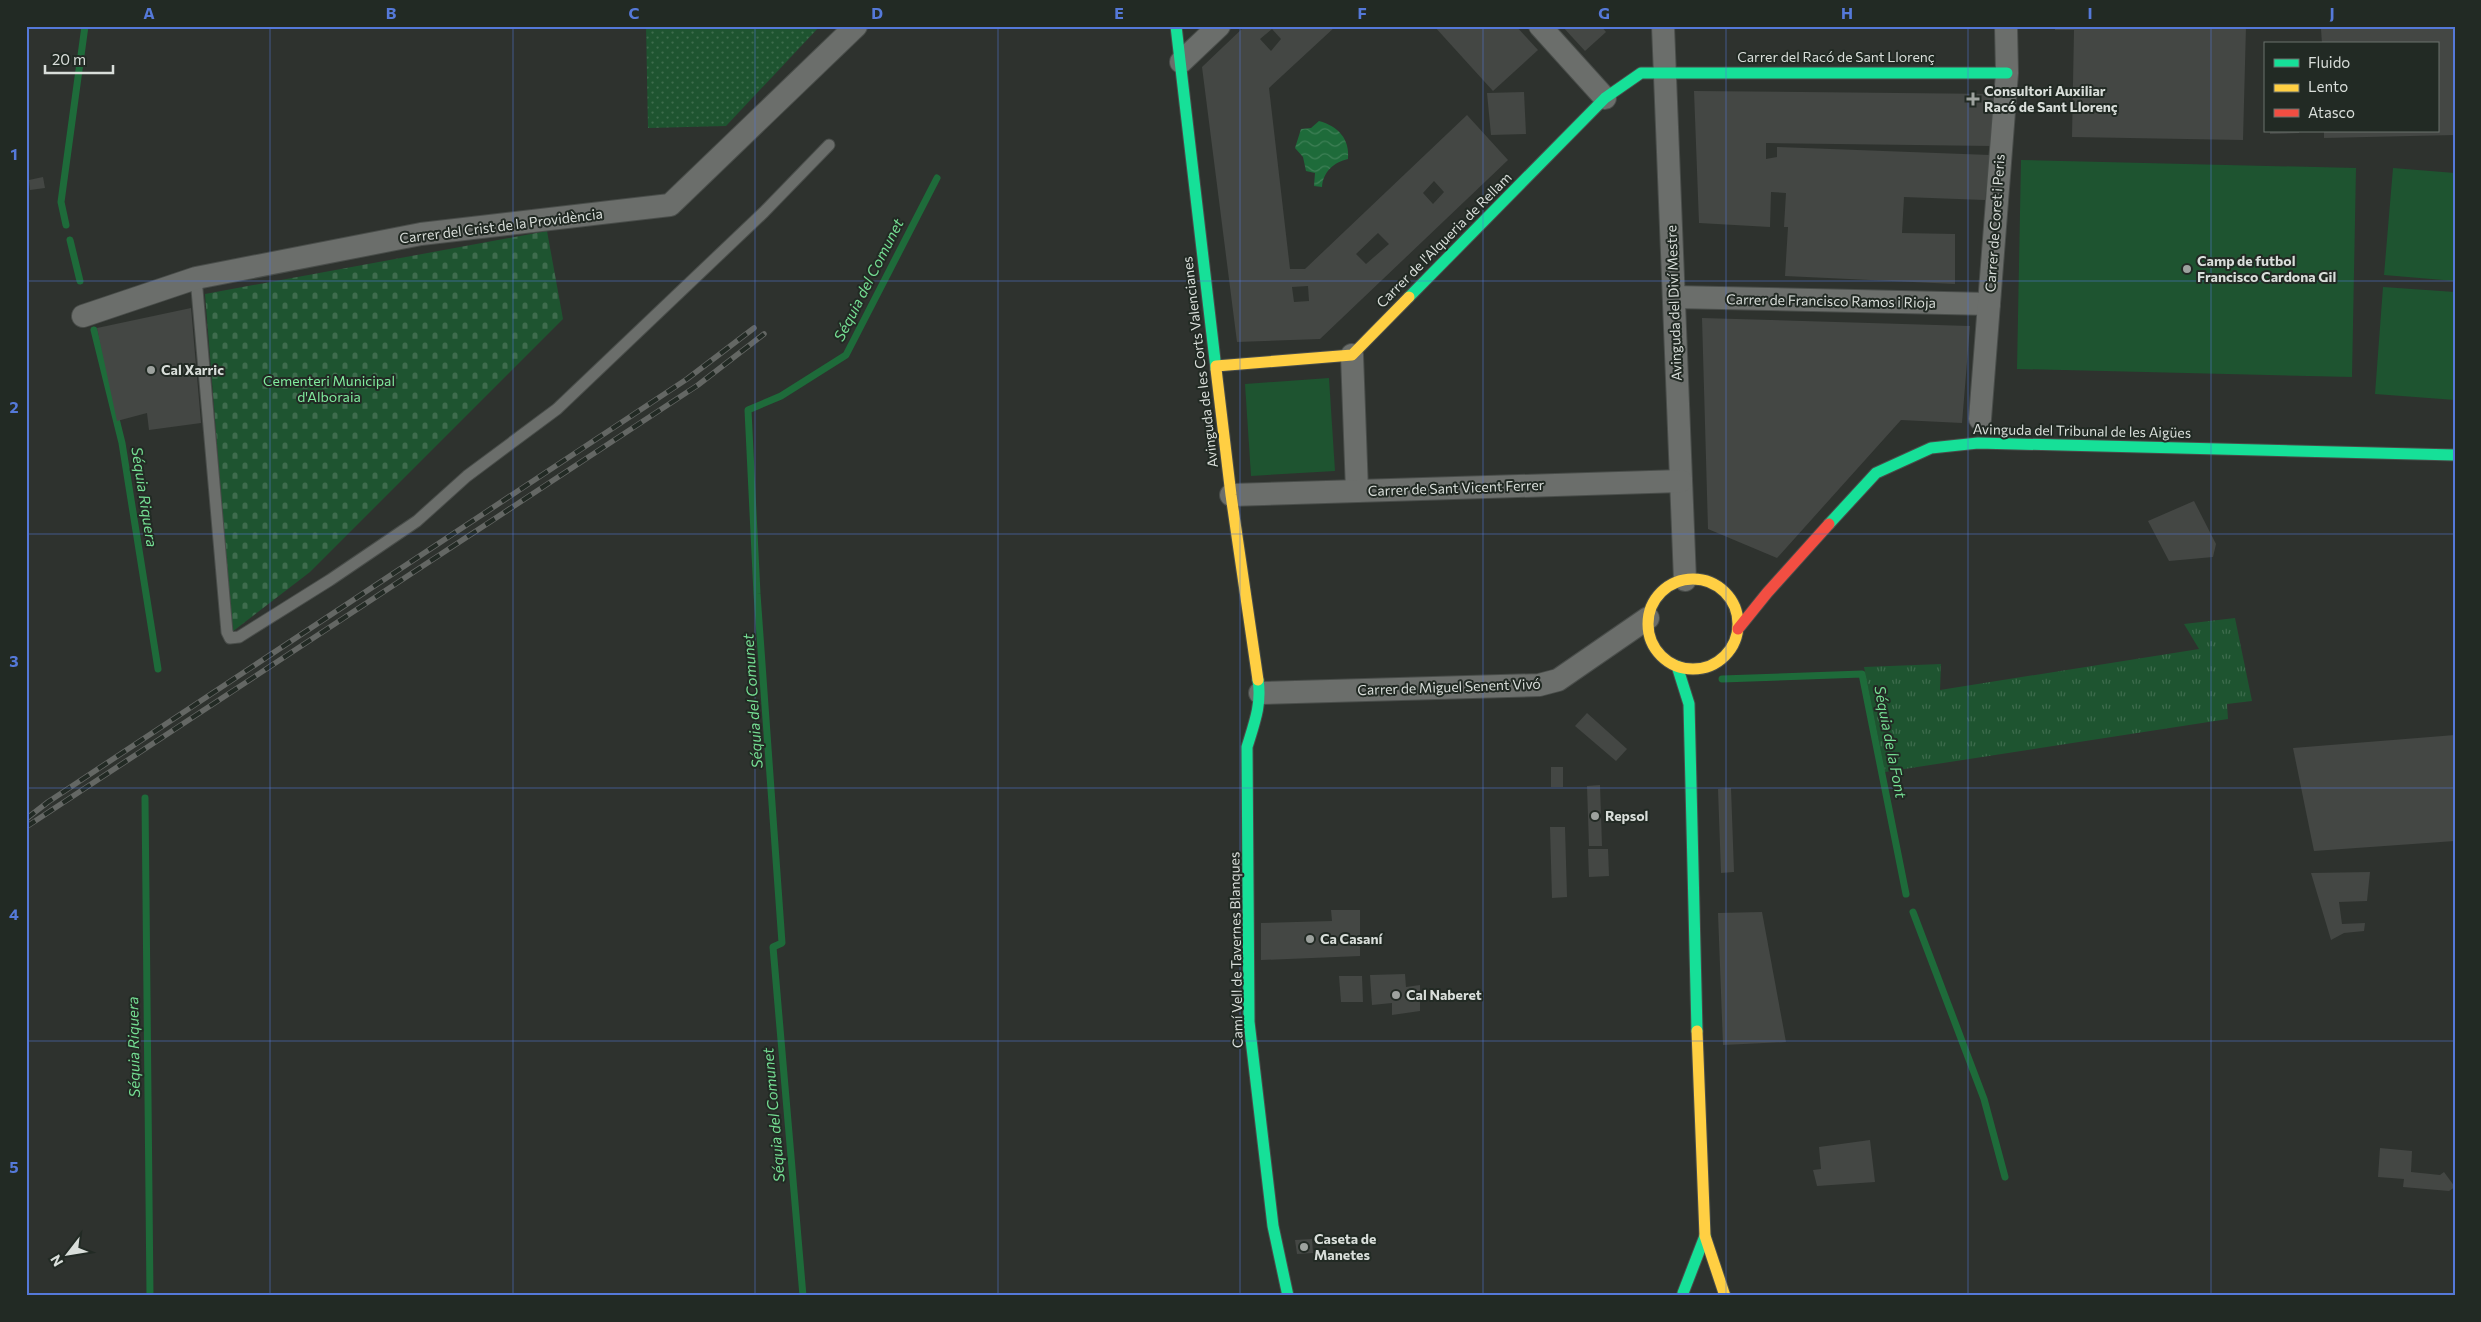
<svg xmlns="http://www.w3.org/2000/svg" width="2481" height="1322" font-family="Commissioner,sans-serif">
<style>
.grass{fill:url(#grass-tufts)}
.cemetery{fill:url(#cemetery-stones)}
.park{fill:#1e5430}
.garden{fill:url(#garden-dots)}
.water{fill:url(#water-waves)}
.lines{fill:none;stroke-linecap:round;stroke-linejoin:round}
.stream{stroke:#1e6b3a;stroke-width:7}
.building{fill:#444744;fill-rule:evenodd}
.lane-casing{stroke:#494d4a;stroke-width:13}
.street-casing{stroke:#494d4a;stroke-width:24}
.fast-casing{stroke:#494d4a;stroke-width:13}
.slow-casing{stroke:#494d4a;stroke-width:13}
.jam-casing{stroke:#494d4a;stroke-width:13}
.lane{stroke:#6b6e6b;stroke-width:11}
.street{stroke:#6b6e6b;stroke-width:22}
.fast{stroke:#16e098;stroke-width:11}
.slow{stroke:#ffcf43;stroke-width:11}
.jam{stroke:#f24e42;stroke-width:11}
.rail-casing{stroke:#646764;stroke-width:5.5}
.rail{stroke:#222a24;stroke-width:4;stroke-dasharray:11;stroke-linecap:butt}
.grid{fill:none;stroke:#5579d9;stroke-width:1;stroke-opacity:0.55}
.poi-dot{fill:#9da29e;stroke:#222a24;stroke-width:2}
.labels{text-anchor:middle;stroke-width:4;stroke-linejoin:round;paint-order:stroke}
.street-label{font-size:14px;fill:#d9deda;stroke:#222a24}
.poi-label{font-size:14px;font-weight:bold;fill:#d9deda;stroke:#222a24;text-anchor:start}
.park-label{font-size:14px;fill:#81eb9e;stroke:#222a24}
.water-label{font-size:15px;font-style:italic;fill:#75de93;stroke:#222a24}
.neatline{fill:none;stroke:#5579d9;stroke-width:2}
.grid-label{font-size:16px;text-anchor:middle;font-weight:bold;fill:#5579d9}
</style>
<defs>
<pattern id="grass-tufts" width="24" height="20" patternUnits="userSpaceOnUse" patternTransform="scale(1.25)"><rect width="24" height="20" fill="#1e5430"/><path d="M3 7l-1-3M5 7V3M7 7l1-3M15 17l-1-3M17 17v-4M19 17l1-3" fill="none" stroke="#3e6c4d"/></pattern>
<pattern id="cemetery-stones" width="16" height="16" patternUnits="userSpaceOnUse" patternTransform="scale(1.25)"><rect width="16" height="16" fill="#1e5430"/><path d="M2 7V4a2 2 0 0 1 4 0v3zM10 15v-3a2 2 0 0 1 4 0v3z" fill="#3e6c4d"/></pattern>
<pattern id="garden-dots" width="8" height="8" patternUnits="userSpaceOnUse" patternTransform="scale(1.25)"><rect width="8" height="8" fill="#1e5430"/><path d="M2 2h.1M6 6h.1" fill="none" stroke="#3e6c4d" stroke-width="1.8" stroke-linecap="round"/></pattern>
<pattern id="water-waves" width="16" height="10" patternUnits="userSpaceOnUse" patternTransform="scale(1.25)"><rect width="16" height="10" fill="#1e6b3a"/><path d="M0 5q4-4 8 0t8 0" fill="none" stroke="#3e8056"/></pattern>
</defs>
<rect width="100%" height="100%" fill="#2e322e"/>
<path class="grass" d="M2235 618 2252 701 2227 704 2228 719 1885 772 1864 667 1941 664 1940 690 2199 649 2184 624Z"/>
<path class="cemetery" d="M547 231 563 319 310 572 232 632 205 294Z"/>
<g class="park">
<path d="M2021 160 2356 168 2352 377 2017 369Z"/>
<path d="M2393 168 2455 173V281L2384 275Z"/>
<path d="M2383 287 2455 292V400L2375 394Z"/>
<path d="M1329 378 1335 471 1251 476 1245 384Z"/>
</g>
<path class="garden" d="M646 26H820L726 126 648 128Z"/>
<path class="water" d="M1319 121C1338 126 1350 139 1348 159 1334 162 1323 172 1322 187L1314 186 1315 173 1306 171 1303 157 1295 148 1301 129 1311 128Z"/>
<g class="lines">
<g class="stream">
<path d="M66 225 61 202 85 26"/>
<path d="M70 240 80 281"/>
<path d="M94 330 122 443 158 669"/>
<path d="M1722 679 1862 674 1906 894"/>
<path d="M145 798 150 1296"/>
<path d="M1913 912 1984 1099 2005 1177"/>
<path d="M803 1296 773 947 782 943 757 594 748 410 781 396 846 355 937 178"/>
</g>
</g>
<g class="building">
<path d="M1245 26H1336L1269 88 1290 269H1305L1467 115 1508 160 1320 339 1237 342 1202 67ZM1272 29 1281 39 1271 51 1260 39ZM1434 181 1444 192 1433 204 1423 193ZM1378 233 1389 244 1366 264 1356 254ZM1308 286 1309 301 1294 302 1292 287Z"/>
<path d="M1434 26H1516L1538 50 1493 91Z"/>
<path d="M1562 26H1601L1606 32 1585 51Z"/>
<path d="M2055 26H2246L2243 140 2072 137 2074 30H2055Z"/>
<path d="M2416 26H2455V135L2324 138V131H2437V44H2322L2321 29Z"/>
<path d="M1694 91 1996 94 1992 146 1766 143V159L1777 157V147L1990 155 1985 200 1904 197 1902 233 1955 234V284L1785 276 1788 227H1784L1786 193 1771 192 1770 227 1699 223Z"/>
<path d="M1524 92 1526 134 1491 135 1487 93Z"/>
<path d="M2270 131H2299V133L2270 134Z"/>
<path d="M43 177 45 188 30 190 29 180Z"/>
<path d="M191 308 201 423 149 430 147 413 117 421 97 328Z"/>
<path d="M1702 318 1970 326 1962 423 1901 420 1777 558 1708 529Z"/>
<path d="M2194 501 2216 544 2213 557 2169 561 2148 521Z"/>
<path d="M1587 713 1627 749 1616 761 1575 726Z"/>
<path d="M2455 735V841L2314 851 2293 748Z"/>
<rect x="1551" y="767" width="12" height="20"/>
<path d="M1600 785 1602 846H1589L1587 786Z"/>
<path d="M1731 788 1734 872 1721 873 1718 789Z"/>
<path d="M1550 827H1565L1567 897 1552 898Z"/>
<path d="M1588 849H1608L1609 876 1589 877Z"/>
<path d="M2370 872 2367 901 2339 902 2342 924 2365 923 2364 931 2344 933 2331 940 2311 873Z"/>
<path d="M1331 910H1360V956L1261 960V923L1332 921Z"/>
<path d="M1762 912 1786 1042 1723 1045 1718 913Z"/>
<path d="M1405 974 1406 987 1420 985V1011L1392 1015V1003L1372 1005 1370 975Z"/>
<path d="M1339 976H1362L1363 1002H1341Z"/>
<path d="M1870 1140 1875 1182 1817 1186 1813 1170 1821 1169 1819 1147Z"/>
<path d="M2380 1148 2412 1151 2411 1172 2440 1175 2444 1172 2455 1187 2449 1191 2403 1187 2404 1179 2378 1177Z"/>
<path d="M1312 1239 1313 1253 1297 1254 1295 1240Z"/>
</g>
<g class="lines">
<defs>
<path id="lane" d="M196 278 227 632 230 638 239 637 330 580 417 521 467 476 557 409 764 212 829 145"/>
<g id="street">
<path d="M1540 26 1605 98"/>
<path d="M1663 26 1685 580"/>
<path d="M1181 62 1219 26"/>
<path d="M1674 297 1989 304"/>
<path d="M83 316 196 278 421 234 670 205 856 26"/>
<path d="M1352 355 1357 491"/>
<path d="M1980 419 2007 73 2006 26"/>
<path d="M1231 495 1681 481"/>
<path d="M1260 693 1539 685 1558 680 1648 618"/>
</g>
<g id="fast">
<path d="M1176 26 1216 369"/>
<path d="M1409 297 1605 98 1641 73H2007"/>
<path d="M1829 524 1876 473 1931 448 1978 443 2455 455"/>
<path d="M1677 666 1689 704 1697 1031"/>
<path d="M1258 680C1262 704 1254 724 1247 747L1249 1022 1273 1226 1288 1296"/>
<path d="M1683 1293 1705 1236"/>
</g>
<g id="slow">
<path d="M1216 366 1352 355 1409 297"/>
<path d="M1216 369 1231 495 1258 680"/>
<circle cx="1693" cy="624" r="45"/>
<path d="M1697 1031 1705 1236 1725 1296"/>
</g>
<path id="jam" d="M1738 629 1767 593 1829 524"/>
</defs>
<use href="#lane" class="lane-casing"/>
<use href="#street" class="street-casing"/>
<use href="#fast" class="fast-casing"/>
<use href="#slow" class="slow-casing"/>
<use href="#jam" class="jam-casing"/>
<use href="#lane" class="lane"/>
<use href="#street" class="street"/>
<use href="#fast" class="fast"/>
<use href="#slow" class="slow"/>
<use href="#jam" class="jam"/>
<defs>
<g id="rail">
<path d="M26 819 48 802 687 379 754 328"/>
<path d="M26 827 698 385 764 334"/>
</g>
</defs>
<use href="#rail" class="rail-casing"/>
<use href="#rail" class="rail"/>
</g>
<path class="grid" d="M270 26V1296M513 26V1296M755 26V1296M998 26V1296M1240 26V1296M1483 26V1296M1726 26V1296M1968 26V1296M2211 26V1296M26 281H2455M26 534H2455M26 788H2455M26 1041H2455"/>
<g class="poi-dot">
<path d="M1970.5 91.5h5v5h5v5h-5v5h-5v-5h-5v-5h5z"/>
<circle cx="2187" cy="269" r="5"/>
<circle cx="151" cy="370" r="5"/>
<circle cx="1595" cy="816" r="5"/>
<circle cx="1310" cy="939" r="5"/>
<circle cx="1396" cy="995" r="5"/>
<circle cx="1304" cy="1247" r="5"/>
</g>
<g class="labels">
<g class="street-label">
<text x="1836" y="62">Carrer del Racó de Sant Llorenç</text>
<text transform="translate(1995 223) rotate(-86)" y="5">Carrer de Coret i Peris</text>
<text transform="translate(501 226) rotate(-7)" y="5">Carrer del Crist de la Providència</text>
<text transform="translate(1444 240) rotate(-45)" y="5">Carrer de l'Alqueria de Rellam</text>
<text transform="translate(1831 301) rotate(1)" y="5">Carrer de Francisco Ramos i Rioja</text>
<text transform="translate(1674 303) rotate(-92)" y="5">Avinguda del Diví Mestre</text>
<text transform="translate(1200 362) rotate(-97)" y="5">Avinguda de les Corts Valencianes</text>
<text transform="translate(2082 431) rotate(1)" y="5">Avinguda del Tribunal de les Aigües</text>
<text transform="translate(1456 488) rotate(-2)" y="5">Carrer de Sant Vicent Ferrer</text>
<text transform="translate(1449 687) rotate(-2)" y="5">Carrer de Miguel Senent Vivó</text>
<text transform="translate(1236 950) rotate(-91)" y="5">Camí Vell de Tavernes Blanques</text>
</g>
<g class="poi-label">
<text x="1984" y="96">Consultori Auxiliar<tspan x="1984" dy="16">Racó de Sant Llorenç</tspan></text>
<text x="2197" y="266">Camp de futbol<tspan x="2197" dy="16">Francisco Cardona Gil</tspan></text>
<text x="161" y="375">Cal Xarric</text>
<text x="1605" y="821">Repsol</text>
<text x="1320" y="944">Ca Casaní</text>
<text x="1406" y="1000">Cal Naberet</text>
<text x="1314" y="1244">Caseta de<tspan x="1314" dy="16">Manetes</tspan></text>
</g>
<g class="park-label">
<text x="329" y="386">Cementeri Municipal<tspan x="329" dy="16">d'Alboraia</tspan></text>
</g>
<g class="water-label">
<text transform="translate(869 280) rotate(-63)" y="5">Séquia del Comunet</text>
<text transform="translate(144 497) rotate(81)" y="5">Séquia Riquera</text>
<text transform="translate(753 701) rotate(-94)" y="5">Séquia del Comunet</text>
<text transform="translate(1890 742) rotate(79)" y="5">Séquia de la Font</text>
<text transform="translate(134 1047) rotate(-91)" y="5">Séquia Riquera</text>
<text transform="translate(774 1115) rotate(-95)" y="5">Séquia del Comunet</text>
</g>
</g>
<rect width="2481" height="1322" fill="none" stroke="#222a24" stroke-width="55"/>
<rect x="2264" y="42" width="175" height="90" fill="#222a24" stroke="#6b726d"/>
<rect x="2274" y="59" width="25" height="8" fill="#16e098" stroke="#6b726d"/>
<text x="2308" y="68" font-size="15" fill="#d9deda">Fluido</text>
<rect x="2274" y="84" width="25" height="8" fill="#ffcf43" stroke="#6b726d"/>
<text x="2308" y="92" font-size="15" fill="#d9deda">Lento</text>
<rect x="2274" y="109" width="25" height="8" fill="#f24e42" stroke="#6b726d"/>
<text x="2308" y="118" font-size="15" fill="#d9deda">Atasco</text>
<g transform="translate(68 1254) rotate(239)" stroke="#222a24" stroke-width="4" paint-order="stroke">
<path d="M0-4L9 19L0 12L-9 19Z" fill="#d9deda"/>
<text y="-8" font-size="14" font-weight="bold" text-anchor="middle" fill="#d9deda">N</text>
</g>
<path d="M45 65v8h68v-8" fill="none" stroke="#d9deda" stroke-width="2.5"/>
<text x="52" y="65" font-size="15" fill="#d9deda" stroke="#222a24" stroke-width="4" paint-order="stroke">20 m</text>
<rect x="28" y="28" width="2426" height="1266" class="neatline"/>
<g class="grid-label">
<text x="149" y="19">A</text>
<text x="391" y="19">B</text>
<text x="634" y="19">C</text>
<text x="877" y="19">D</text>
<text x="1119" y="19">E</text>
<text x="1362" y="19">F</text>
<text x="1604" y="19">G</text>
<text x="1847" y="19">H</text>
<text x="2090" y="19">I</text>
<text x="2332" y="19">J</text>
<text x="14" y="160">1</text>
<text x="14" y="413">2</text>
<text x="14" y="667">3</text>
<text x="14" y="920">4</text>
<text x="14" y="1173">5</text>
</g>
</svg>
